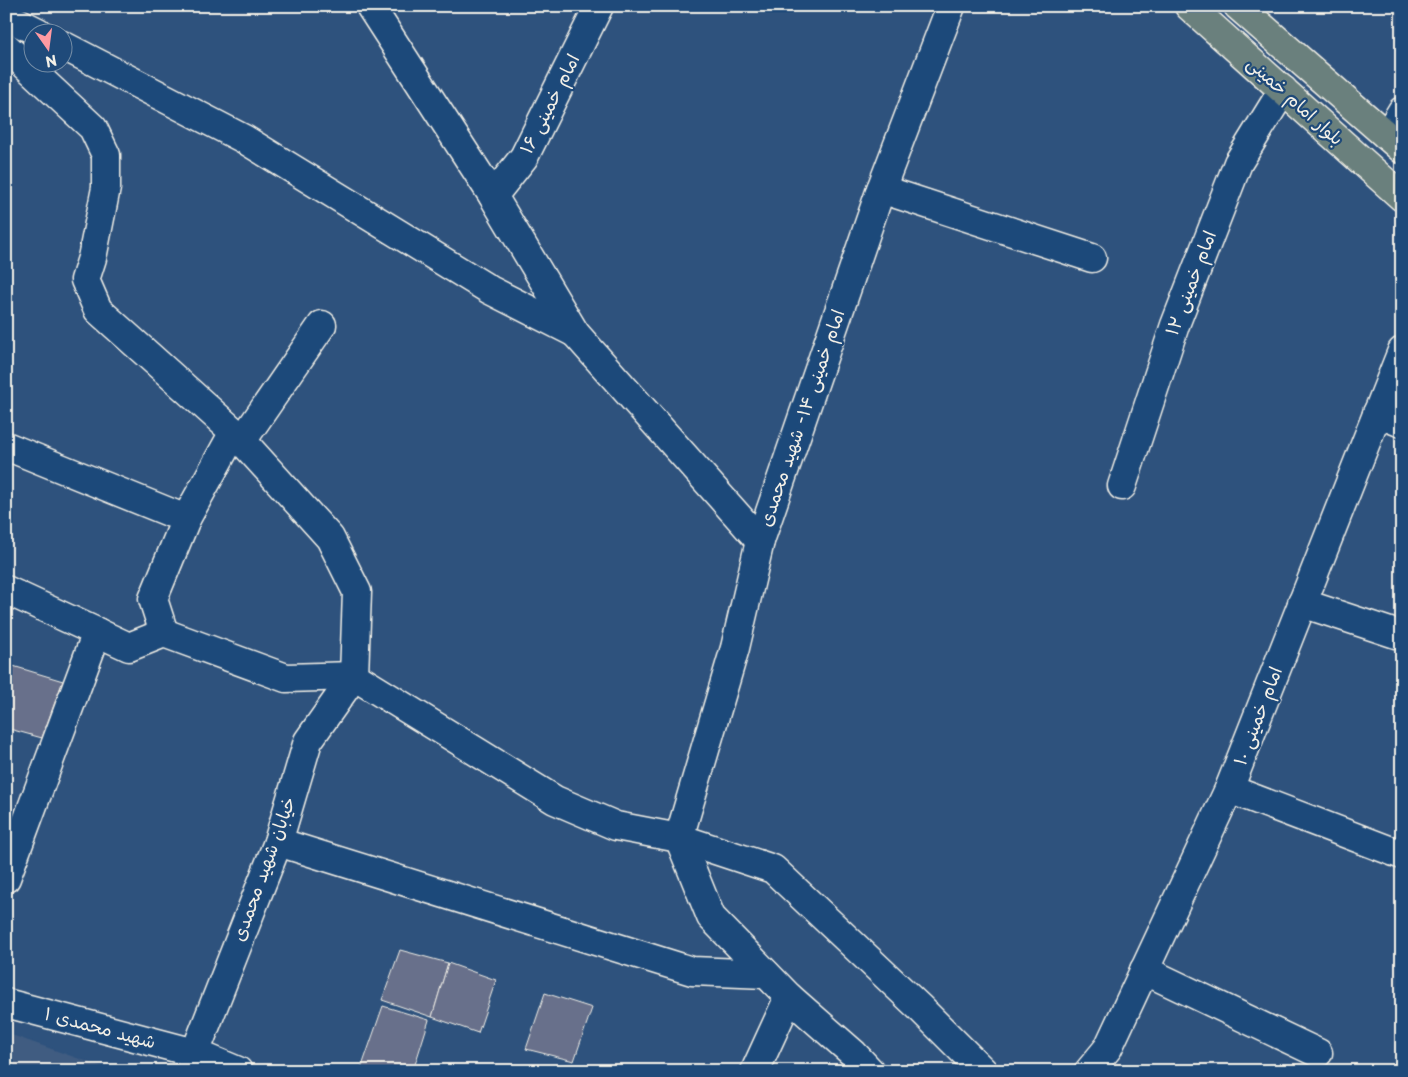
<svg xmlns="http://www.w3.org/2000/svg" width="1408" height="1077" font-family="'Playpen Sans','Playpen Sans Arabic',sans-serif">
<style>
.built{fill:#3f5b81}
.building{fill:#68708b;stroke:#f4f1e8}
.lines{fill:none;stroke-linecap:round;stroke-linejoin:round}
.minor-casing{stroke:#f4f1e8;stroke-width:31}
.major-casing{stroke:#f4f1e8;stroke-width:31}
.minor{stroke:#1f4a7a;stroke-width:28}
.major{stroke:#6a807d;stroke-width:28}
.labels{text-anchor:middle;stroke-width:4.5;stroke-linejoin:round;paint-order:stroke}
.street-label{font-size:18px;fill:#f4f1e8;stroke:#1f4a7a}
</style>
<rect width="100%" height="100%" fill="#2e527d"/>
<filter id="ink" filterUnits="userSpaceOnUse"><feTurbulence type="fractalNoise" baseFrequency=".02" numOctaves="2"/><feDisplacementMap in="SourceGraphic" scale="10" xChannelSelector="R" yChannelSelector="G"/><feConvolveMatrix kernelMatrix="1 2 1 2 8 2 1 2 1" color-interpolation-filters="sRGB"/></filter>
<g filter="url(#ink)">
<path class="built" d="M6 1033 114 1071H6Z"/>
<g class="building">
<path d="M13 666 63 681 42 738 6 728V689Z"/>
<path d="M6 674 11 675 6 689Z"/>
<path d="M400 950 448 963 432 1017 382 1000Z"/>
<path d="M448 963 496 980 478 1033 432 1017Z"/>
<path d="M545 993 592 1008 574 1061 526 1049Z"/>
<path d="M383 1006 429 1020 413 1071H366L361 1069Z"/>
</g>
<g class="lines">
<defs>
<g id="minor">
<path d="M370 6 493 196 575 333 760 541"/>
<path d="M6 16 38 32"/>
<path d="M62 45 244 139 490 290 575 333"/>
<path d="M6 47 93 128 106 155V188L92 258 85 280 98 310 234 432 330 538 357 592 354 676"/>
<path d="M1387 136 1402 111"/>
<path d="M881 189 1092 258"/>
<path d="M493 196 524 157 599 6"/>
<path d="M1377 413 1402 423"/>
<path d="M242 441 322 325"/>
<path d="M6 446 186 519"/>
<path d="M1122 486 1175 325 1238 163 1283 90"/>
<path d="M6 590 129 647 164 633 286 678 354 676 555 800 616 826 679 838 773 869 919 1007 983 1071"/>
<path d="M1302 603 1402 636"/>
<path d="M164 633 153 599 186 519 234 432"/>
<path d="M1229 789 1402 855"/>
<path d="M679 838 735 648 760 541 881 189 951 6"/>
<path d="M679 838 711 917 789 997 854 1054 870 1071"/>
<path d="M278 842 692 971 766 974"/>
<path d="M6 878 97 632"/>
<path d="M1144 970 1318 1053"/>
<path d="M6 1003 195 1053 238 1071"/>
<path d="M190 1071 195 1053 278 842 308 741 354 676"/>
<path d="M755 1071 789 997"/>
<path d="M1089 1071 1108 1048 1229 789 1402 351"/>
</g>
<g id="major">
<path d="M1189 6 1402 197"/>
<path d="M1238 6 1402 149"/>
</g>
</defs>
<use href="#minor" class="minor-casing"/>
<use href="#major" class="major-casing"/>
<use href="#minor" class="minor"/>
<use href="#major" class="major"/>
</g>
</g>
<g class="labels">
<g class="street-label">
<text transform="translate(1295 101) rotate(42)" y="6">بلوار امام خمینی</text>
<text transform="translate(550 104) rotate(-63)" y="6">امام خمینی ۱۶</text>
<text transform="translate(1191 283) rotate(-69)" y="6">امام خمینی ۱۲</text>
<text transform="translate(802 418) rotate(-71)" y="6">امام خمینی ۱۴- شهید محمدی</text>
<text transform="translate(1258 716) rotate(-69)" y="6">امام خمینی ۱۰</text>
<text transform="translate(264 869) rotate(-70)" y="6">خیابان شهید محمدی</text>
<text transform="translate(100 1028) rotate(15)" y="6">شهید محمدی ۱</text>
</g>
</g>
<rect width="1408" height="1077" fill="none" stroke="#1f4a7a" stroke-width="25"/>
<rect x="12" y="12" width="1383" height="1052" fill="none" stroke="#f4f1e8" stroke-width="2" filter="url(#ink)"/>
<g transform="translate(48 48) rotate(166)"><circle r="24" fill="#1f4a7a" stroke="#748da6"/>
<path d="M0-4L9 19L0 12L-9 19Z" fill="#ff9aa2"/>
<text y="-8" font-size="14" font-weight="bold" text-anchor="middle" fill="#f4f1e8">N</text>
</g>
</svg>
